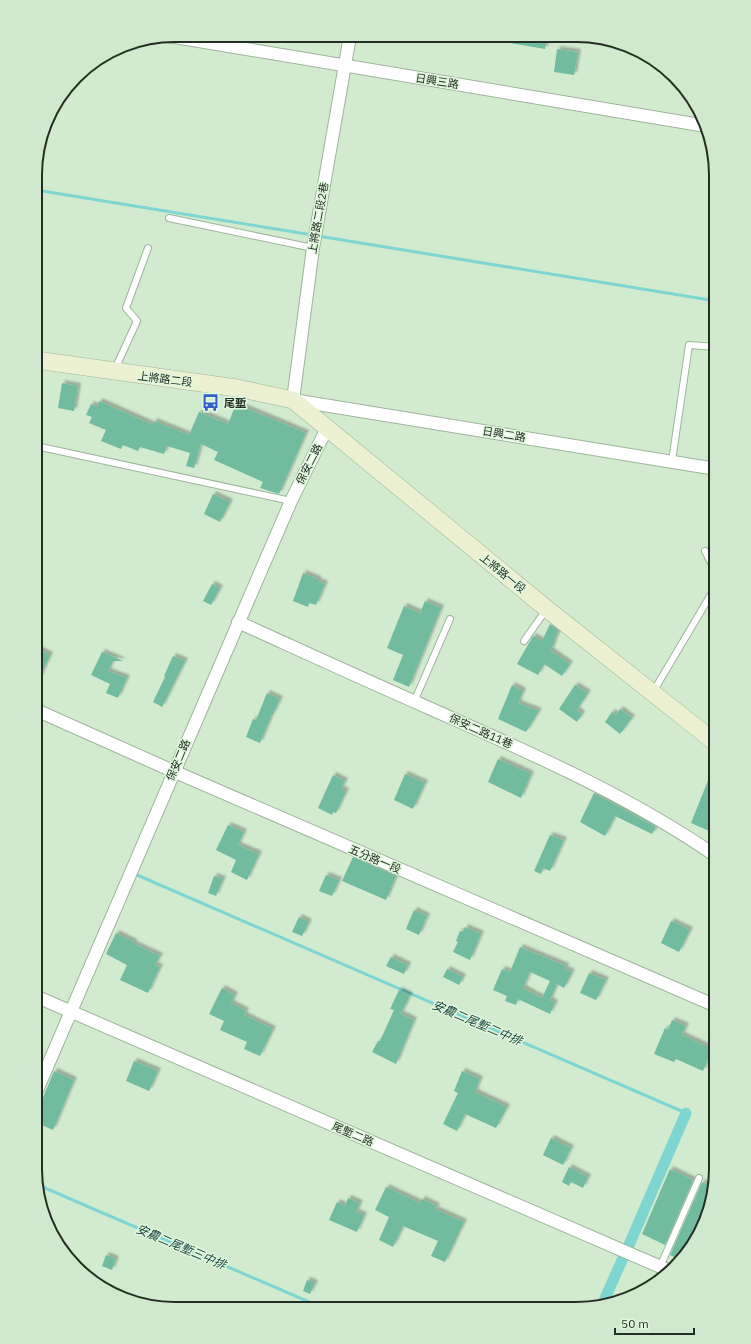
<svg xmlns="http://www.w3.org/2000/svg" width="751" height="1344" font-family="'IBM Plex Sans','Noto Sans TC',sans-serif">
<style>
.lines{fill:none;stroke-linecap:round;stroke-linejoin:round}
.stream{stroke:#7ed6d2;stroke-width:3}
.canal{stroke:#7ed6d2;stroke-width:11}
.building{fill:#71bb9e;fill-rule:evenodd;filter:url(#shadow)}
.lane-casing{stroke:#9db59b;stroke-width:8}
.street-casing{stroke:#9db59b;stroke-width:14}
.secondary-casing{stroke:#9db59b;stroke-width:18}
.lane{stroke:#fff;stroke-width:6}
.street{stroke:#fff;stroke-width:12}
.secondary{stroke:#ecf1d3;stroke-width:17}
.labels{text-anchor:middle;stroke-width:3;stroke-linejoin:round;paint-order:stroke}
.street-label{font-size:11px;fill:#252e24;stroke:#dff8dc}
.poi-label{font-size:11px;font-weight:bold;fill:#252e24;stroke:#dff8dc;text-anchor:start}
.water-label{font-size:12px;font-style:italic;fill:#1d4644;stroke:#dff8dc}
.rim{fill:none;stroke:#252e24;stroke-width:2}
</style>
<defs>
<filter id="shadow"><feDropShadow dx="3" dy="-3" stdDeviation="1" flood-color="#0004"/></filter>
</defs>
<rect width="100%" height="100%" fill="#d2ebcf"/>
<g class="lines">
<g class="stream">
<path d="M36 162 39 148"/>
<path d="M36 190 313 235"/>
<path d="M318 236 716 301"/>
<path d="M137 875 686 1113"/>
<path d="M38 1185 323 1308"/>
</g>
<g class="canal">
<path d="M629 1245 686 1113"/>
<path d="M602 1305 623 1258"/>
</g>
</g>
<g class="building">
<path d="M504 37H547L545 49 504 42Z"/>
<path d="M557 49 578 52 574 75 554 72Z"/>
<path d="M62 383 78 386 74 411 58 408Z"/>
<path d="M99 401 153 425 154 421 189 435 199 412 228 424 236 404 306 433 279 494 260 488 263 482 214 460 218 452 201 444 194 468 186 466 190 453 167 446 164 454 140 447 138 451 123 445 121 449 101 441 106 430 89 423 92 417 86 415 91 404 97 407Z"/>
<path d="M213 494 230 502 220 522 204 514Z"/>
<path d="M303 573 318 579V581L325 584 316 605 309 603 308 607 293 601Z"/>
<path d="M212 584 220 588 211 605 203 601Z"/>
<path d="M425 601 441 608 409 687 393 680 403 655 387 648 404 606 420 613Z"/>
<path d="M550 624 558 631 551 651 570 664 562 676 544 664 538 675 517 664 533 636 542 641Z"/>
<path d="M36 648 50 655 36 686Z"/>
<path d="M102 652 123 661H113L108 671 127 678 118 698 106 693 110 684 91 675Z"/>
<path d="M173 656 185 661 162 707 153 702 165 677 164 676Z"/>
<path d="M512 685 523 691 518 703 539 711 526 732 498 719Z"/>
<path d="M575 685 588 693 577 710 582 714 577 722 559 709Z"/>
<path d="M267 693 280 699 273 714H272L260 743 246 737 253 719 256 720Z"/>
<path d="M620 709 632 718 620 734 605 722 612 712 616 715Z"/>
<path d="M498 759 531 774 521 798 488 782Z"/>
<path d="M405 774 425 783 413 809 394 800Z"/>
<path d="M333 775 345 781 341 789 346 791 336 813 333 812 332 815 318 808Z"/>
<path d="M709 778 716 782V834L691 823Z"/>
<path d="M594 793 656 827 652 834 615 816 605 836 580 822Z"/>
<path d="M228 825 244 832 238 845 259 854 247 880 231 872 236 860 216 850Z"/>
<path d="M550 835 564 840 550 871 543 868 541 874 534 871Z"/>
<path d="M353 857 396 876 386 900 342 881Z"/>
<path d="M326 875 339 880 332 896 319 891Z"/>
<path d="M214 876 223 879 216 896 208 893Z"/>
<path d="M414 910 427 916 419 935 406 929Z"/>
<path d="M299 917 309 922 302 936 292 932Z"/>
<path d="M671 921 690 930 679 952 661 943Z"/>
<path d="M465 927 481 934 470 960 453 952 458 942 456 941 460 931 463 932Z"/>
<path d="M116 933 134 942V944L160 956 155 965 160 967 148 993 120 980 127 965 106 954Z"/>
<path d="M520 947 566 966 565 969 572 972 564 988 557 984 550 1000 555 1003 550 1014 518 999 516 1005 505 1001 507 996 493 990 502 969 510 972ZM530 972 550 981 542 998 523 988Z"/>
<path d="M391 957 408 965 404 974 386 966Z"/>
<path d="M447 969 463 977 459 985 443 977Z"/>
<path d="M589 973 606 980 596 1000 580 993Z"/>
<path d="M222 988 235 995 231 1003 246 1011 244 1015 273 1029 260 1056 244 1049 247 1042 220 1030 224 1021 209 1014Z"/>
<path d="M399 990 410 995 401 1014 414 1020 396 1064 372 1052 378 1041H380L394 1010 390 1009Z"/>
<path d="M672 1020 686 1026 682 1035 712 1049 703 1071 676 1059 674 1062 654 1054 665 1028 668 1030Z"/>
<path d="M134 1061 158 1071 149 1091 126 1081Z"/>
<path d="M54 1071 74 1080 53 1130 35 1122V1117Z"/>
<path d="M462 1071 480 1079 475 1092 507 1107 496 1128 465 1114 457 1131 443 1124 458 1093 454 1091Z"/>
<path d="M551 1138 571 1148 563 1165 543 1155Z"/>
<path d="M569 1167 588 1177 583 1188 571 1182 569 1186 562 1182Z"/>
<path d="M670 1169 693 1180 665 1245 642 1234Z"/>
<path d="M702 1182 714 1187 708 1214 687 1254 681 1260 670 1255Z"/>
<path d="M386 1187 420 1203 422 1199 437 1206 435 1209 464 1222 445 1262 431 1256 438 1241 403 1226 393 1247 379 1240 389 1217 375 1210Z"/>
<path d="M348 1198 360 1203 356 1212 364 1215 357 1232 329 1220 337 1202 345 1206Z"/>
<path d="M106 1255 116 1259 112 1270 102 1266Z"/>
<path d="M307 1280 315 1283 310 1294 303 1291Z"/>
</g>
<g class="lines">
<defs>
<g id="lane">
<path d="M169 218 313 248"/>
<path d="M115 369 137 321 126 308 148 248"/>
<path d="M36 446 291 501"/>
<path d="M672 461 689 345 716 347"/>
<path d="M705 551 716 573"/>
<path d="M524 641 546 610"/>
<path d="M653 692 716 586"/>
<path d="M414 702 450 619"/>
<path d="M660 1267 699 1178"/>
</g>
<g id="street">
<path d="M169 36 706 126"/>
<path d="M350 36 313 248 293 400 716 469"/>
<path d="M238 622C302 651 365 680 429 708 528 752 626 794 716 856"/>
<path d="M36 710 173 771 716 1006"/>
<path d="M35 996 670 1271"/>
<path d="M35 1095 291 501 327 428"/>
</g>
<path id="secondary" d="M36 360 237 388 293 400 547 609 716 743"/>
</defs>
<use href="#lane" class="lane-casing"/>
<use href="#street" class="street-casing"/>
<use href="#secondary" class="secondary-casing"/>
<use href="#lane" class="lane"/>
<use href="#street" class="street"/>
<use href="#secondary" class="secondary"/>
</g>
<defs>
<symbol id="bus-bare" viewBox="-9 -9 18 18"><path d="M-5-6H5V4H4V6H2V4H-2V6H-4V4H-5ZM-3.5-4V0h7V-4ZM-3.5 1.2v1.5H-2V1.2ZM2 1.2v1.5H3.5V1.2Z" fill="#355dcd" stroke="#dff8dc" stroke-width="2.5" paint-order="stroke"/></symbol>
</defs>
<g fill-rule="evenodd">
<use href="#bus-bare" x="198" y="390" width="25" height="25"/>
</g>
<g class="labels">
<g class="street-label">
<text transform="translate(437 81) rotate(9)" y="4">日興三路</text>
<text transform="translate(318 218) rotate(-80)" y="4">上將路二段2巷</text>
<text transform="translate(165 379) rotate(7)" y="4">上將路二段</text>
<text transform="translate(504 434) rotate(9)" y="4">日興二路</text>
<text transform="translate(309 464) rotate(-63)" y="4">保安二路</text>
<text transform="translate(503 573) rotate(39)" y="4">上將路一段</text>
<text transform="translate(481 731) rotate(24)" y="4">保安二路11巷</text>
<text transform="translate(178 760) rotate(-67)" y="4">保安二路</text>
<text transform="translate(375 859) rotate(23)" y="4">五分路一段</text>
<text transform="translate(353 1134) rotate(23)" y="4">尾塹二路</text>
</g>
<g class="poi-label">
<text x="224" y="407">尾塹</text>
</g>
<g class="water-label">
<text transform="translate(477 1023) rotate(23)" y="4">安農二尾塹二中排</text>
<text transform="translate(181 1247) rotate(23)" y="4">安農二尾塹三中排</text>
</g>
</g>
<path d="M0 0H751V1344H0ZM175 42H576A133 133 0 0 1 709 175V1169A133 133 0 0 1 576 1302H175A133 133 0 0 1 42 1169V175A133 133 0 0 1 175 42Z" fill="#d0e8cd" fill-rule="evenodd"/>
<path class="rim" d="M175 42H576A133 133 0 0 1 709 175V1169A133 133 0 0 1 576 1302H175A133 133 0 0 1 42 1169V175A133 133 0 0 1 175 42Z"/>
<path d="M615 1328v6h79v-6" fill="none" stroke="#252e24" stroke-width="2"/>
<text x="621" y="1328" font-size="12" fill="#252e24" stroke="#dff8dc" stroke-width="3" paint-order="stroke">50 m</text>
</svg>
